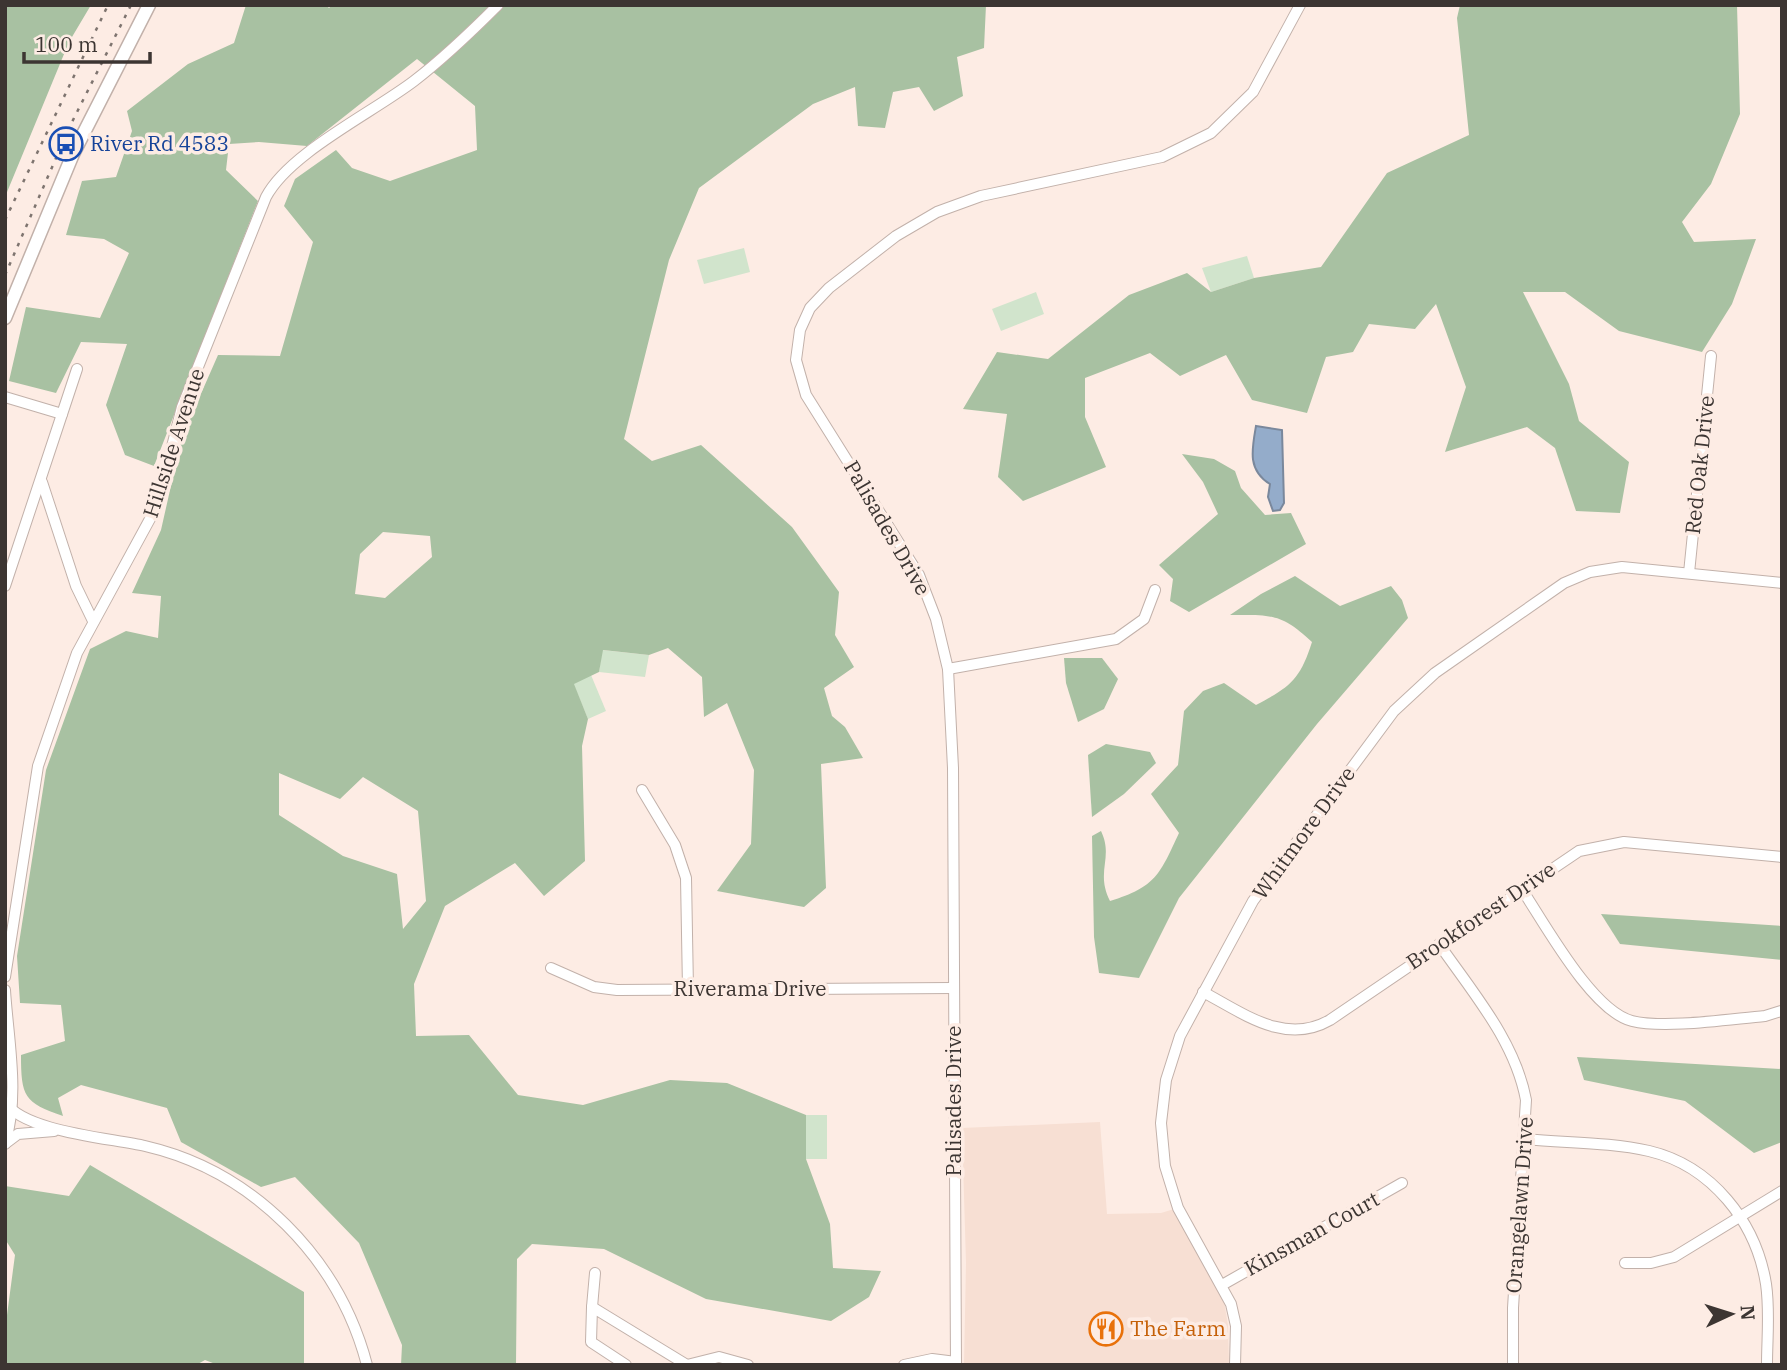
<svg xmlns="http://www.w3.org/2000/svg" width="1787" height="1370" font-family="'IBM Plex Serif',serif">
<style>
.built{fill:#f7dfd3}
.green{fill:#d1e4cc}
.forest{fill:#a8c1a2;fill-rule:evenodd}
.water{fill:#94acca;stroke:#7a889c;stroke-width:2}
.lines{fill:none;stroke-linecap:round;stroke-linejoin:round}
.minor-casing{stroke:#c2b1aa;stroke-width:12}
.major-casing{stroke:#c2b1aa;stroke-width:15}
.minor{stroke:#fff;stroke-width:10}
.major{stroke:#fff;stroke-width:12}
.rail{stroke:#7e746f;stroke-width:2.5;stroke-dasharray:3.5 7;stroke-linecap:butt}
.labels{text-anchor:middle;stroke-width:7;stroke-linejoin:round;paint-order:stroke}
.transit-label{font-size:21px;fill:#164399;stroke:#fdece4;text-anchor:start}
.street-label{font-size:21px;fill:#3c3532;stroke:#fdece4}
.food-label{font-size:21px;fill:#c56008;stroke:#fdece4;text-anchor:start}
</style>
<rect width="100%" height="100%" fill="#fdece4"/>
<path class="built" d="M1100 1122 1107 1214 1161 1213 1174 1209 1224 1301 1228 1325 1229 1365H964L966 1263 962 1128Z"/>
<g class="green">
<path d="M744 248 750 272 704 284 697 260Z"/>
<path d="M1247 256 1254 278 1211 292 1202 268Z"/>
<path d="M1036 292 1044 314 1001 331 992 309Z"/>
<path d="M602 650 649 655 645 677 599 672Z"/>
<path d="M591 675 606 711 588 719 573 683Z"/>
<rect x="806" y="1115" width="21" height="44"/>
</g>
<g class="forest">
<path d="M5 5H91L69 42 5 197Z"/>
<path d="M246 5H326L329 8 332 5H986L984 48 957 57 963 96 934 111 919 87 893 92 885 128 858 126 855 87 813 104 699 188 669 260 624 439 652 461 701 445 792 527 839 592 835 635 854 667 824 688 832 716 845 727 863 758 821 764 826 888 804 907 717 891 751 844 754 770 727 703 704 717 702 677 668 648 649 655 603 650 599 672 574 684 588 719 582 746 585 861 544 896 515 863 445 906 414 984 416 1036 469 1035 518 1095 583 1105 670 1080 727 1083 806 1115V1159L830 1224 833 1268 881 1271 869 1297 831 1321 706 1299 604 1249 532 1244 517 1259 516 1365H401L402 1345 359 1243 295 1177 261 1187 181 1142 167 1108 81 1085 58 1098 63 1116C24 1103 21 1096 21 1055L65 1041 61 1005 20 1003 17 956 46 770 90 649 126 631 158 638 161 596 132 593 161 530 182 437 218 355 280 356 313 242 284 206 295 179 336 150 352 168 390 181 477 150 475 106 417 59 307 146 259 142 229 144 226 170 258 201 154 466 125 455 106 405 127 344 81 342 56 393 9 381 26 307 100 318 129 253 104 239 66 235 82 181 116 177 132 131 127 111 188 64 234 43ZM383 532 430 536 432 557 385 598 355 594 360 554ZM279 773 340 799 363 777 418 811 426 901 403 929 397 874 343 856 279 815Z"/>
<path d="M1460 5H1737L1740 114 1711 184 1682 222 1694 242 1756 239 1732 304 1702 352 1619 331 1565 292H1523L1569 384 1579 421 1629 462 1620 513 1576 511 1555 448 1527 427 1445 452 1466 387 1436 304 1415 329 1369 324 1353 352 1326 357 1307 413 1252 400 1226 355 1180 376 1150 353 1085 378V417L1106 467 1023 501 998 477 1007 414 963 409 997 352 1048 359 1129 295 1187 273 1211 292 1254 278 1321 267 1387 173 1469 135 1457 18Z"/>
<path d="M1182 454 1214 459 1235 471 1241 488 1265 515 1291 513 1306 544 1189 612 1170 601 1173 579 1159 565 1218 514 1203 482Z"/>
<path d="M1295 576 1340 606 1391 586 1402 600 1408 618 1317 724 1179 898 1139 978 1099 973 1094 937 1092 836 1101 831C1114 858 1095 871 1110 901 1156 887 1160 874 1179 833L1151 794 1178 765 1184 711 1203 691 1224 683 1256 705C1290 687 1300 680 1312 642 1281 613 1271 615 1230 615L1261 594Z"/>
<path d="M1064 658H1102L1118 679 1104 709 1078 722 1066 683Z"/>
<path d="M1106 744 1150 752 1156 763 1124 794 1092 817 1088 755Z"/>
<path d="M1601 914 1782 926V960L1620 944Z"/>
<path d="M1577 1057 1782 1069V1142L1754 1153 1685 1101 1584 1080Z"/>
<path d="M90 1165 304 1292V1365H218L205 1360 196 1365H5V1330L15 1255 5 1239V1186L69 1196Z"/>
</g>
<path class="water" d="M1256 426 1282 430 1284 503 1280 510 1273 511 1268 497 1270 484C1247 470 1252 449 1256 426Z"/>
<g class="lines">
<defs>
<g id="minor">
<path d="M5 397 62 414"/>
<path d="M42 482 76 586 93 621"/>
<path d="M1689 573 1711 356"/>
<path d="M5 586 77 369"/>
<path d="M948 669 1116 639 1144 619 1155 590"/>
<path d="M642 790 675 845 686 878 688 989"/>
<path d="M1521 888C1545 924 1592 1011 1632 1021 1665 1029 1730 1019 1765 1016L1781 1011"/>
<path d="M1439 944C1473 993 1515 1041 1526 1100L1513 1308V1365"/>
<path d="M551 968 594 987 617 990 953 988"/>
<path d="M5 977 38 766 77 653 157 506 182 407 266 197C289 153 372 113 414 81 444 58 471 32 498 5"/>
<path d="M5 990C8 1039 20 1095 5 1144"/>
<path d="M1203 992C1243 1013 1285 1046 1330 1020L1579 851 1624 842 1782 857"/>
<path d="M5 1102C24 1132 111 1138 145 1146 253 1171 339 1258 367 1365"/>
<path d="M1526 1139C1566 1143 1609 1142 1649 1151 1712 1166 1756 1222 1766 1284 1770 1311 1767 1338 1767 1365"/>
<path d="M6 1143 18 1134 54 1131"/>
<path d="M1625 1263H1651L1674 1257 1782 1191"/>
<path d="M1222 1285 1402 1183"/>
<path d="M592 1307 595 1273"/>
<path d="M626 1365 591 1342 592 1307 687 1365"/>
<path d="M687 1365 719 1357 748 1365"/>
<path d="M904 1365 932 1359 956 1362"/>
<path d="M956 1365 953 768 948 669 936 619 919 575 806 395 796 360 800 330 810 308 829 288 896 236 937 212 981 196 1162 157 1211 133 1253 92 1300 5"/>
<path d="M1235 1365 1236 1326 1231 1304 1178 1208 1165 1166 1161 1123 1166 1080 1180 1036 1253 901 1394 711 1435 673 1564 583 1590 572 1622 567 1782 583"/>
</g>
<path id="major" d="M5 318 73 154 149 5"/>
</defs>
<use href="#minor" class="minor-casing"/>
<use href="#major" class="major-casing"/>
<use href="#minor" class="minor"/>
<use href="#major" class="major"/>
<g class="rail">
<path d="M5 220 108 5"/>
<path d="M5 275 70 126 131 5"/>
</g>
</g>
<defs>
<symbol id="bus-ring" viewBox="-11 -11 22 22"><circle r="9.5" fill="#fdece4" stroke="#1a4fb4" stroke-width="1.5"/><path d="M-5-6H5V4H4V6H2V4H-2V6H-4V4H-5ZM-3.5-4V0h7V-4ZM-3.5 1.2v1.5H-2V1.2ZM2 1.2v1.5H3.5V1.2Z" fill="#1a4fb4"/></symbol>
<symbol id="restaurant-ring" viewBox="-11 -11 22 22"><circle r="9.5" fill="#fdece4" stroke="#e8710a" stroke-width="1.5"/><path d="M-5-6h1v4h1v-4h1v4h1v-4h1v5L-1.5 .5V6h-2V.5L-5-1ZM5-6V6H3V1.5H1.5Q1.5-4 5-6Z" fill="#e8710a"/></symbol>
</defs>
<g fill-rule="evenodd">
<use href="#bus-ring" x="47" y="125" width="38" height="38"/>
<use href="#restaurant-ring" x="1087" y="1310" width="38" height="38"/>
</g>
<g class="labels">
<g class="transit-label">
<text x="90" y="151">River Rd 4583</text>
</g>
<g class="street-label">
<text transform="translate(174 443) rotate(-72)" y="7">Hillside Avenue</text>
<text transform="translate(1700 465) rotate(-84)" y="7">Red Oak Drive</text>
<text transform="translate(887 528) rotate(60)" y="7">Palisades Drive</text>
<text transform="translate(1304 833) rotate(-54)" y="7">Whitmore Drive</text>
<text transform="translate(1481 916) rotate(-34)" y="7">Brookforest Drive</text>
<text x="750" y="996">Riverama Drive</text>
<text transform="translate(954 1101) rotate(-90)" y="7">Palisades Drive</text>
<text transform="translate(1520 1205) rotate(-86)" y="7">Orangelawn Drive</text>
<text transform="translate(1312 1234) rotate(-29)" y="7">Kinsman Court</text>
</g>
<g class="food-label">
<text x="1130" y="1336">The Farm</text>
</g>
</g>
<rect width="1787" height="1370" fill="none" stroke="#3c3532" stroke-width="14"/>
<g transform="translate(1731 1314) rotate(86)" stroke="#fdece4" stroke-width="5" paint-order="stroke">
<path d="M0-5L12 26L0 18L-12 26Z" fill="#3c3532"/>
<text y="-10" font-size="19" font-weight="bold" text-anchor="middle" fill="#3c3532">N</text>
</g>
<path d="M24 52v10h126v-10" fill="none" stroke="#3c3532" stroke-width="3.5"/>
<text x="35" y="52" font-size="21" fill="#3c3532" stroke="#fdece4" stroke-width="5" paint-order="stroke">100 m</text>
</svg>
